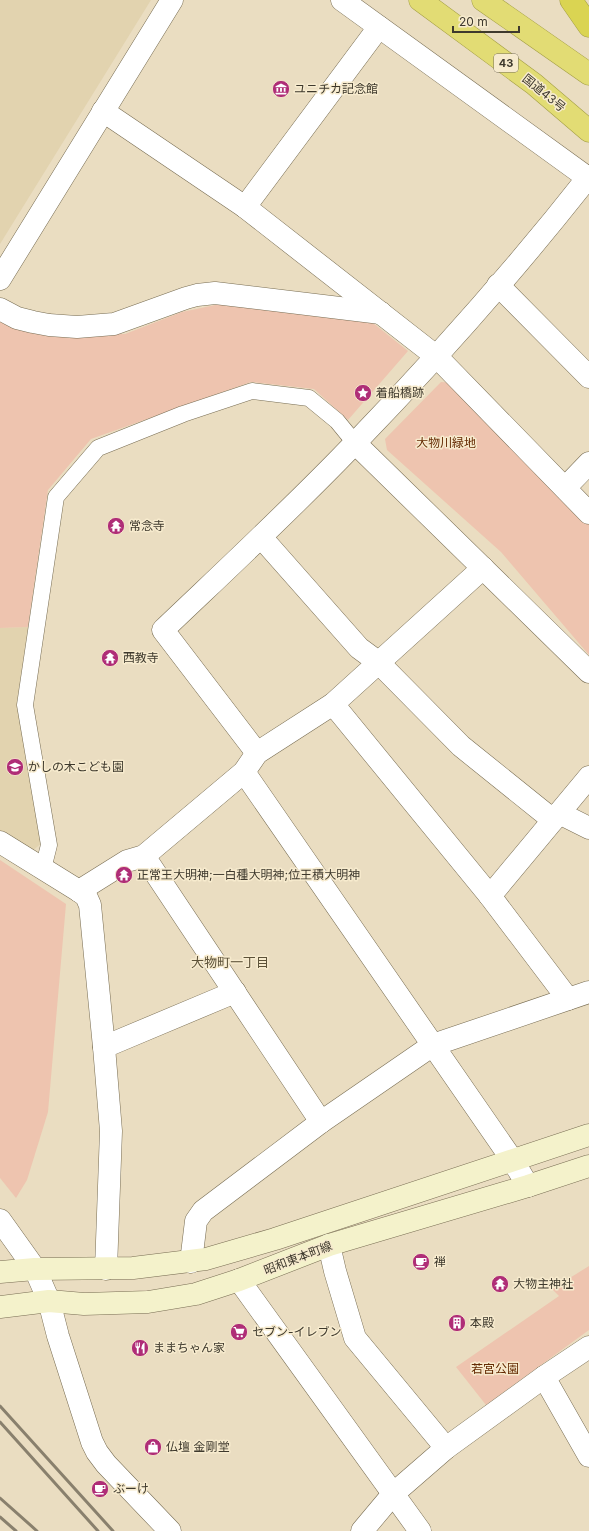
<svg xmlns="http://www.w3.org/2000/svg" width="589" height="1531" font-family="Inter,'Noto Sans JP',sans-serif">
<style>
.built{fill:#e2d3af}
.green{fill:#eec4af}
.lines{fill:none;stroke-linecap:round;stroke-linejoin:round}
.pedestrian-casing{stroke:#786d53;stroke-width:17}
.minor-casing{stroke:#786d53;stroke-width:23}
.tertiary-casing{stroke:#786d53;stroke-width:23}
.secondary-casing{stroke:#786d53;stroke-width:23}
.trunk-casing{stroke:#a39e45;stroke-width:23}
.motorway-casing{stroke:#a39e45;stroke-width:23}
.pedestrian{stroke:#fff;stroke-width:16}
.minor{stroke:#fff;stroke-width:22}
.tertiary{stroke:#fff;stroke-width:22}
.secondary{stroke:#f4f2cb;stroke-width:22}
.trunk{stroke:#e2dc74;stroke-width:22}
.motorway{stroke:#dad452;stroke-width:22}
.rail{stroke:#89806d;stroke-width:3}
.labels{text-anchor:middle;stroke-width:3;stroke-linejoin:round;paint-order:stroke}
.shield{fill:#f7ebce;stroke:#766e5d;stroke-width:1}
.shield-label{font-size:11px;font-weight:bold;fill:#3e392d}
.poi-label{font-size:12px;fill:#3e392d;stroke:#f7ebce;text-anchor:start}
.street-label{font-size:12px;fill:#3e392d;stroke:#f7ebce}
.park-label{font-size:12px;fill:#642a02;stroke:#f7ebce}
.neighbourhood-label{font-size:13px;fill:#5d5239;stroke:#f7ebce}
</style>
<rect width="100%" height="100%" fill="#eaddc1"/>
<g class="built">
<path d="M0 0H151L0 244Z"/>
<path d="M28 627 17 702 43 842 31 852 0 832V628Z"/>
</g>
<g class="green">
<path d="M220 304 368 319 408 351 348 420 314 389 251 382 91 439 48 490 28 627 0 628V322L27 330 77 335 125 334 182 312Z"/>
<path d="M441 382 452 383 589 525V655L501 552 387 450 385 439Z"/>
<path d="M0 860 66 904 48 1112 27 1180 16 1198 0 1178Z"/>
<path d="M589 1266V1330L486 1405 456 1367 559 1296 552 1289Z"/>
</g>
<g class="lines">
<defs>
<path id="pedestrian" d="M43 869 49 845 25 705 56 497 98 448 183 414 252 391 309 398 337 421 355 443"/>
<g id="minor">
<path d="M342 0 588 178"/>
<path d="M103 111 245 207 437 357 589 513"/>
<path d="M245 207 379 27"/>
<path d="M0 279 172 0"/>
<path d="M498 285 589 377"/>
<path d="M0 309 17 318 33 322 49 325 77 327 114 324 186 298 197 295 215 293 381 313"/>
<path d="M355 443 589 672"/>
<path d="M565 488 589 463"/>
<path d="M261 537 359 648 378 662 461 746 553 820"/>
<path d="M333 704 490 896 568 999"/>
<path d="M257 753 163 630C228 568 294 507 356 442 438 357 516 269 589 176"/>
<path d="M244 772 513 1161 528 1186"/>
<path d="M559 813 589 828"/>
<path d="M0 842 79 891 86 896 90 905 104 1047 111 1131 106 1269"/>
<path d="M144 856 321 1122"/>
<path d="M79 891 127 861 144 856 244 772 257 753 333 704 483 568"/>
<path d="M490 896 589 777"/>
<path d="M104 1047 235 992"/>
<path d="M329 1245 335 1271 355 1338 446 1448"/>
<path d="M191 1262 196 1221 203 1211 321 1122 433 1045 589 992"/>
<path d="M35 1269 49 1301 58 1336 92 1442 97 1452 106 1464 170 1531"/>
<path d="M239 1280 420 1531"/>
<path d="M544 1377 589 1456"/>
<path d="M362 1531 393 1494 446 1448 544 1377 589 1347"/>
</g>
<path id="tertiary" d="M0 1220 35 1269"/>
<g id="secondary">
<path d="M0 1272 35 1269 133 1268 206 1259 275 1239 589 1135"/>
<path d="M0 1307 49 1301 84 1304 148 1302 196 1294 239 1280 329 1245 528 1186 589 1166"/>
</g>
<g id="trunk">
<path d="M420 0 534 84 589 131"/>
<path d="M483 0 589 74"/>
</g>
<path id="motorway" d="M571 0 589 26"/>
</defs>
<use href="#pedestrian" class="pedestrian-casing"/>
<use href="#minor" class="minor-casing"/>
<use href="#tertiary" class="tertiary-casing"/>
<use href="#secondary" class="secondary-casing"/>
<use href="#trunk" class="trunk-casing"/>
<use href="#motorway" class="motorway-casing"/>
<use href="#pedestrian" class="pedestrian"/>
<use href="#minor" class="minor"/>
<use href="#tertiary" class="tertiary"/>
<use href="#secondary" class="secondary"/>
<use href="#trunk" class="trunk"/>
<use href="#motorway" class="motorway"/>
<g class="rail">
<path d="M0 1406 113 1531"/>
<path d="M0 1422 98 1531"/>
<path d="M0 1498 37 1531"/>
<path d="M0 1517 16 1531"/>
</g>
</g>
<defs>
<symbol id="museum-disc" viewBox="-11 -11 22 22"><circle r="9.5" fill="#af2d77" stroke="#f7ebce"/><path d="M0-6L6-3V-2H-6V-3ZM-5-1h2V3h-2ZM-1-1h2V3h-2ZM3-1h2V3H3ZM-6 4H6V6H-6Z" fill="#fff"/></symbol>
<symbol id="sight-disc" viewBox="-11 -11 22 22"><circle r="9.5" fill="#af2d77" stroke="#f7ebce"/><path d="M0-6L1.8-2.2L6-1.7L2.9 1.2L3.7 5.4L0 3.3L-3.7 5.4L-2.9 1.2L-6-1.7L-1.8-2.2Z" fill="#fff"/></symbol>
<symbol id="temple-disc" viewBox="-11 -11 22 22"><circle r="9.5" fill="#af2d77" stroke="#f7ebce"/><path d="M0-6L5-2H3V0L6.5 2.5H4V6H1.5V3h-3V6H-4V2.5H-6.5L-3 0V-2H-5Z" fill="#fff"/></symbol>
<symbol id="school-disc" viewBox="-11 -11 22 22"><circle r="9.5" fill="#af2d77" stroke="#f7ebce"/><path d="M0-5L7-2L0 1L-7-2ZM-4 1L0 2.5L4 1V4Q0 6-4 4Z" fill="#fff"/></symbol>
<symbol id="cafe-disc" viewBox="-11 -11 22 22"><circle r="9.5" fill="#af2d77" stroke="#f7ebce"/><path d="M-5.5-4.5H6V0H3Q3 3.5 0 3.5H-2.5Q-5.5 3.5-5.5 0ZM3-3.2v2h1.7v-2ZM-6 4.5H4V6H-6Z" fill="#fff"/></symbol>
<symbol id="building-disc" viewBox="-11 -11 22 22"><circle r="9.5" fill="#af2d77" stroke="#f7ebce"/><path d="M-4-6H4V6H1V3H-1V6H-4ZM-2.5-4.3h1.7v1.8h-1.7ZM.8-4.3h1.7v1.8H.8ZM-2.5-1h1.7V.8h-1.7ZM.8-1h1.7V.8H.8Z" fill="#fff"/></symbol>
<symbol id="supermarket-disc" viewBox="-11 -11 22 22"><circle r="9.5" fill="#af2d77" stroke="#f7ebce"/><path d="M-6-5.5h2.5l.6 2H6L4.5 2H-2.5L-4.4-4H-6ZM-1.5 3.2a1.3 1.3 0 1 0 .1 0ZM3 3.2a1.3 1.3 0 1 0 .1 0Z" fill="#fff"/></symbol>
<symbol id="restaurant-disc" viewBox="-11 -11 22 22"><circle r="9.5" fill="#af2d77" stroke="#f7ebce"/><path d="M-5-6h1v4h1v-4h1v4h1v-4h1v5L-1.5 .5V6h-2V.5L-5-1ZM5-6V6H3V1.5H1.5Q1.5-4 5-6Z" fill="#fff"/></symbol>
<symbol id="shop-disc" viewBox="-11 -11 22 22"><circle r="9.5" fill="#af2d77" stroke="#f7ebce"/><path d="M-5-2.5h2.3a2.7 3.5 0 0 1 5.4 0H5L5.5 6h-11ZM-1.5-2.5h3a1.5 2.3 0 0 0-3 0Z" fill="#fff"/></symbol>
</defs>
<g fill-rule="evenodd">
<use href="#museum-disc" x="271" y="79" width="20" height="20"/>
<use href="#sight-disc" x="353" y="383" width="20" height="20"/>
<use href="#temple-disc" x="106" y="516" width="20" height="20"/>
<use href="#temple-disc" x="100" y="648" width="20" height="20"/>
<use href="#school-disc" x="5" y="757" width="20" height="20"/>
<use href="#temple-disc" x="114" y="865" width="20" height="20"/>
<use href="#cafe-disc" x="411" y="1252" width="20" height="20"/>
<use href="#temple-disc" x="490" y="1274" width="20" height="20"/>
<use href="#building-disc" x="447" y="1313" width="20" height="20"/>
<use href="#supermarket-disc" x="229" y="1322" width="20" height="20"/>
<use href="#restaurant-disc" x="130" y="1338" width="20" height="20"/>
<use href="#shop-disc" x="143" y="1437" width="20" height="20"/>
<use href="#cafe-disc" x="90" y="1479" width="20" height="20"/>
</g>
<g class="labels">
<rect class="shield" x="494" y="54" width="24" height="18" rx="3"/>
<g class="shield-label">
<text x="506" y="67">43</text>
</g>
<g class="poi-label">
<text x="294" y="93">ユニチカ記念館</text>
<text x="376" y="397">着船橋跡</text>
<text x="129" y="530">常念寺</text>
<text x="123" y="662">西教寺</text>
<text x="28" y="771">かしの木こども園</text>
<text x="137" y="879">正常王大明神;一白種大明神;位王積大明神</text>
<text x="434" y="1266">禅</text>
<text x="513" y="1288">大物主神社</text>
<text x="470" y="1327">本殿</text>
<text x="252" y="1336">セブン-イレブン</text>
<text x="153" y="1352">ままちゃん家</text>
<text x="166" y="1451">仏壇 金剛堂</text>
<text x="113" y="1493">ぶーけ</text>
</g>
<g class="street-label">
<text transform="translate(544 93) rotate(39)" y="4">国道43号</text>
<text transform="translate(298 1258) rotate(-21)" y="4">昭和東本町線</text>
</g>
<g class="park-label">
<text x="446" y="447">大物川緑地</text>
<text x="495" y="1373">若宮公園</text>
</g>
<g class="neighbourhood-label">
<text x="230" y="967">大物町一丁目</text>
</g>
</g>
<path d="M453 26v6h66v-6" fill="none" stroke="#3e392d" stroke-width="2"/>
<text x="459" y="26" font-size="12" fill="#3e392d" stroke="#f7ebce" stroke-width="3" paint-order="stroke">20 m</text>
</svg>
